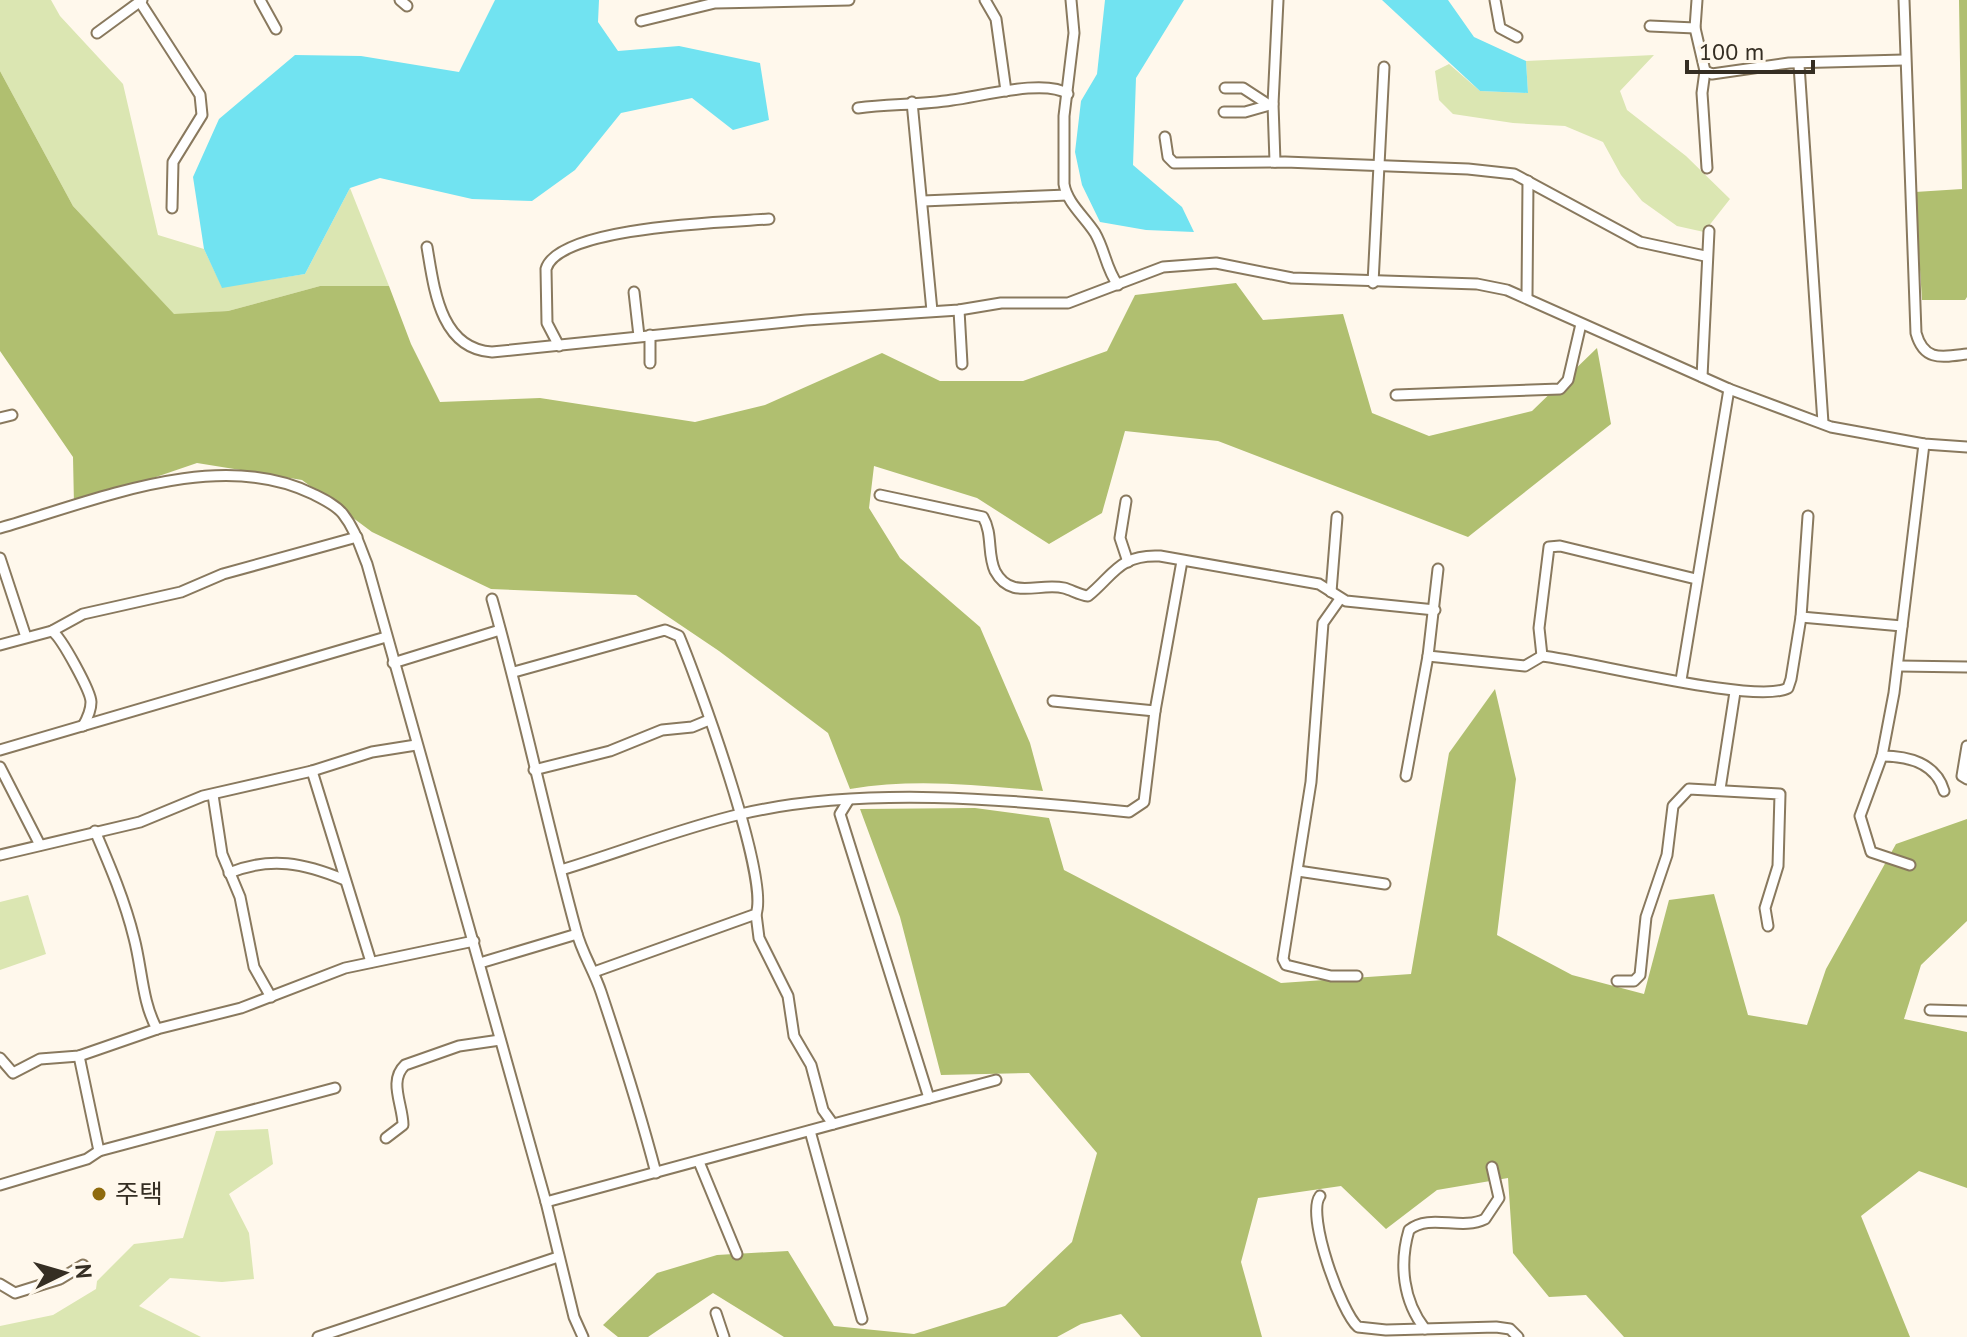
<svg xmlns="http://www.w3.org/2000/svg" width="1967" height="1337" font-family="'PT Sans','Noto Sans KR',sans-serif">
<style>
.green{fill:#dbe6b2}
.forest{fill:#b0bf70}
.water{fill:#71e3f1}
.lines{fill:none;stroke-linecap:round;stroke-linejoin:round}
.street-casing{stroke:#89795e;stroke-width:13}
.street{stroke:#fff;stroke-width:9}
.poi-dot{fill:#8e6a0d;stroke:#fff8ec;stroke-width:3}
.labels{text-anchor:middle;stroke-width:6;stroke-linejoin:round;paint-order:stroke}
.poi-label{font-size:26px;fill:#352e23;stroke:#fff8ec;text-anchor:start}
</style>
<rect width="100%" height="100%" fill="#fff8ec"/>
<g class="green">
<path d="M0 0H51L60 16 123 84 158 235 204 249 222 287 305 274 350 188 389 286H320L228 311 174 315 73 206 0 71Z"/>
<path d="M1654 55 1620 91 1627 110 1686 156 1730 199 1704 232 1677 226 1642 201 1621 175 1603 142 1565 126 1513 123 1453 114 1439 100 1435 71 1449 64 1480 91 1528 93 1526 61Z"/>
<path d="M28 895 46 954 0 970V902Z"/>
<path d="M268 1129 273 1164 229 1194 249 1233 254 1279 222 1282 170 1278 139 1306 201 1337H0V1326L53 1315 96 1289 97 1281 134 1244 183 1238 216 1131Z"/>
</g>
<g class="forest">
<path d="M1959 0H1967V297L1965 300H1922L1915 192 1962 189Z"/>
<path d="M0 71 73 206 174 314 228 311 320 286H389L411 344 440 402 540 398 695 422 765 405 882 353 940 381H1023L1107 351 1135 295 1236 283 1263 320 1343 314 1372 413 1429 436 1532 411 1597 348 1611 424 1468 537 1218 441 1125 431 1102 513 1049 544 977 498 874 466 869 508 900 558 980 627 1030 743 1043 791C978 785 914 778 850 789L828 733 719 651 636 595 491 589 372 532 302 480 197 463 74 505 73 457 0 351Z"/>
<path d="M1495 689 1516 779 1497 935 1572 975 1644 994 1669 900 1714 894 1748 1015 1807 1025 1826 969 1896 844 1967 819V921L1921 965 1904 1019 1967 1032V1188L1919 1171 1861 1216 1910 1337H1624L1586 1295 1549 1297 1513 1253 1508 1178 1437 1190 1386 1229 1341 1186 1258 1198 1241 1262 1262 1337H1141L1121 1314 1081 1324 1057 1337H784L713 1293 648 1337H618L603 1325 657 1273 717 1255 788 1251 834 1326 914 1334 1005 1306 1072 1242 1097 1153 1029 1073 941 1075 900 917 860 809 975 808 1049 818 1064 870 1281 983 1411 974 1449 753Z"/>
</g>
<g class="water">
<path d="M495 0H599L598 22 618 51 679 46 760 63 769 120 733 130 692 98 621 113 575 170 532 201 472 199 380 178 350 188 305 274 222 288 204 249 193 177 219 119 295 55 361 56 459 72Z"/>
<path d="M1105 0H1184L1136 78 1133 165 1182 207 1194 232 1146 230 1100 222 1082 185 1075 152 1081 101 1097 74Z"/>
<path d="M1382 0H1448L1474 37 1526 61 1528 93 1480 91Z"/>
</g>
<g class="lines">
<defs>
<g id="street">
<path d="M260 0 276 29"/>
<path d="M400 0 407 6"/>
<path d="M985 0 996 19 1006 91"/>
<path d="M1071 0 1074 33 1064 116V184C1067 203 1085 217 1095 233 1105 250 1106 269 1118 285"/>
<path d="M1495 0 1500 28 1517 37"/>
<path d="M1697 0 1695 28 1705 71 1702 93 1707 168"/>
<path d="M1904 0 1916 333C1924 362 1942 357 1967 354"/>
<path d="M140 2 200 95 202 115 173 162 172 208"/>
<path d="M641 21 715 3 849 0"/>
<path d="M1650 26 1695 28"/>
<path d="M97 33 142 0"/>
<path d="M1799 65 1823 423"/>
<path d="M1705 71 1712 74 1789 63 1904 60"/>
<path d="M1225 88H1243L1266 103"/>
<path d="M912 102 932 311"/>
<path d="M858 108C889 104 921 105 952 100 979 97 1045 78 1068 94"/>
<path d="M1224 112H1245L1273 104"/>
<path d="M1165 137 1168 157 1174 163 1285 162 1468 169 1514 174 1640 242 1705 256"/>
<path d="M1275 162 1273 104 1278 0"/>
<path d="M923 201 1067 195"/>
<path d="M427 247C434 288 440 349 492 352L806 320 959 310 1001 303H1068L1163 267 1216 263 1292 278 1477 284 1507 290 1729 389 1831 427 1924 444 1967 447"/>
<path d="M1373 283 1384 67"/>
<path d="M634 292 639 336"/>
<path d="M1527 296 1528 181"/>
<path d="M959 310 962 364"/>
<path d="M559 346 547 323 546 269C558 226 729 222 769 219"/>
<path d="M650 363V335"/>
<path d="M1702 377 1709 231"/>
<path d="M1396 395 1560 389 1568 380 1581 324"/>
<path d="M0 418 12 415"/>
<path d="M880 495 983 517C993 534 987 554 995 571 1011 601 1039 582 1064 588 1072 590 1079 595 1088 596 1114 575 1119 554 1160 556L1319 584 1346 601 1435 610"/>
<path d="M1126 501 1120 538 1128 562"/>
<path d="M0 528C95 501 218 447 313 494 323 499 336 505 343 514 355 529 360 547 367 564L546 1202 574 1317 583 1337"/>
<path d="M0 558 26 637"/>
<path d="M1438 569 1428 656 1525 666 1542 656C1588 661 1757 705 1788 688L1791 679 1801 617 1808 516"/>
<path d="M1331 592 1337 517"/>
<path d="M492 599C523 709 546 820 576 930 581 951 594 971 601 992 621 1052 640 1112 656 1173"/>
<path d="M1340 599 1323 623 1311 782 1283 959 1286 965 1331 976H1357"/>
<path d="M1801 617 1902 626"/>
<path d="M52 631C62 638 91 692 91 702 91 711 87 719 83 726"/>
<path d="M0 645 52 631 83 614 181 592 223 574 357 537"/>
<path d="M1542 656 1539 628 1549 547 1560 546 1696 579"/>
<path d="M393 663 500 630"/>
<path d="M1899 666 1967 667"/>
<path d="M514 672 665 630 679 636C697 679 770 878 756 914L594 972"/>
<path d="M1681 680 1729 389"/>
<path d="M1053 701 1155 711"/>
<path d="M1967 746 1962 776 1967 779"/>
<path d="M0 750 386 637"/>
<path d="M1882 756C1908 756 1936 763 1944 791"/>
<path d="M0 767 40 845"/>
<path d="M534 770 610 751 662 730 692 727 709 720"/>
<path d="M312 771 371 962"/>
<path d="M1406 776 1428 656"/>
<path d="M1720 789 1735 692"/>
<path d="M213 795 222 854 240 897 254 967 271 997"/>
<path d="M848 801 840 814 929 1098"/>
<path d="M95 831C110 866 125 901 134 938 142 968 142 1002 157 1029"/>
<path d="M0 855 140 822 203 796 312 771 372 752 416 745"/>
<path d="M1910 865 1871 852 1860 816 1882 756 1894 693 1924 444"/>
<path d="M561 870C621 852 681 828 741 814 861 786 1007 799 1129 812L1144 802 1155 711 1182 561"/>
<path d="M1298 871 1385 884"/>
<path d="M229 873C271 856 304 863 345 880"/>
<path d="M756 914 759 938 788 996 794 1036 811 1065 823 1110 833 1124"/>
<path d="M480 963 577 934"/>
<path d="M1617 981H1634L1640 975 1646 917 1667 855 1673 806 1689 789 1780 794 1778 866 1765 908 1768 926"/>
<path d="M1930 1010 1967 1011"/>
<path d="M0 1058 13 1073 40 1059 79 1056 157 1029 241 1008 345 968 474 941"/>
<path d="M810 1131 862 1319"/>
<path d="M386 1138 403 1125C403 1105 388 1081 405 1065L459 1046 500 1040"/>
<path d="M99 1151 335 1088"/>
<path d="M699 1162 737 1254"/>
<path d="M0 1185 87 1159 99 1151 79 1056"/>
<path d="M1320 1196C1306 1215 1341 1312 1358 1327L1386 1330 1496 1327 1510 1329 1518 1337"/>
<path d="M546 1202 996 1080"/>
<path d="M0 1284 15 1293 60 1279 83 1265"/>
<path d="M716 1313 724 1337"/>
<path d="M1425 1329C1403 1301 1399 1264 1409 1230 1430 1213 1461 1231 1485 1219L1499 1198 1492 1167"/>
<path d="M318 1337 558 1257"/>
</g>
</defs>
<use href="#street" class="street-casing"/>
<use href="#street" class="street"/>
</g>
<circle class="poi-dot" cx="99" cy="1194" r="8"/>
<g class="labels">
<g class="poi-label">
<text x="115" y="1203">주택</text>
</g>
</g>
<g transform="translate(64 1273) rotate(85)" stroke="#fff8ec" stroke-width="6" paint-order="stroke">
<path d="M0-6L14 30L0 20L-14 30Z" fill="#352e23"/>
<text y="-12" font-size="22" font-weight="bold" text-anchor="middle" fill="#352e23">N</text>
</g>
<path d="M1687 60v12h126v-12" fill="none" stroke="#352e23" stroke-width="4"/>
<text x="1699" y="60" font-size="24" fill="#352e23" stroke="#fff8ec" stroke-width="6" paint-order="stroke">100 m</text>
</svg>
